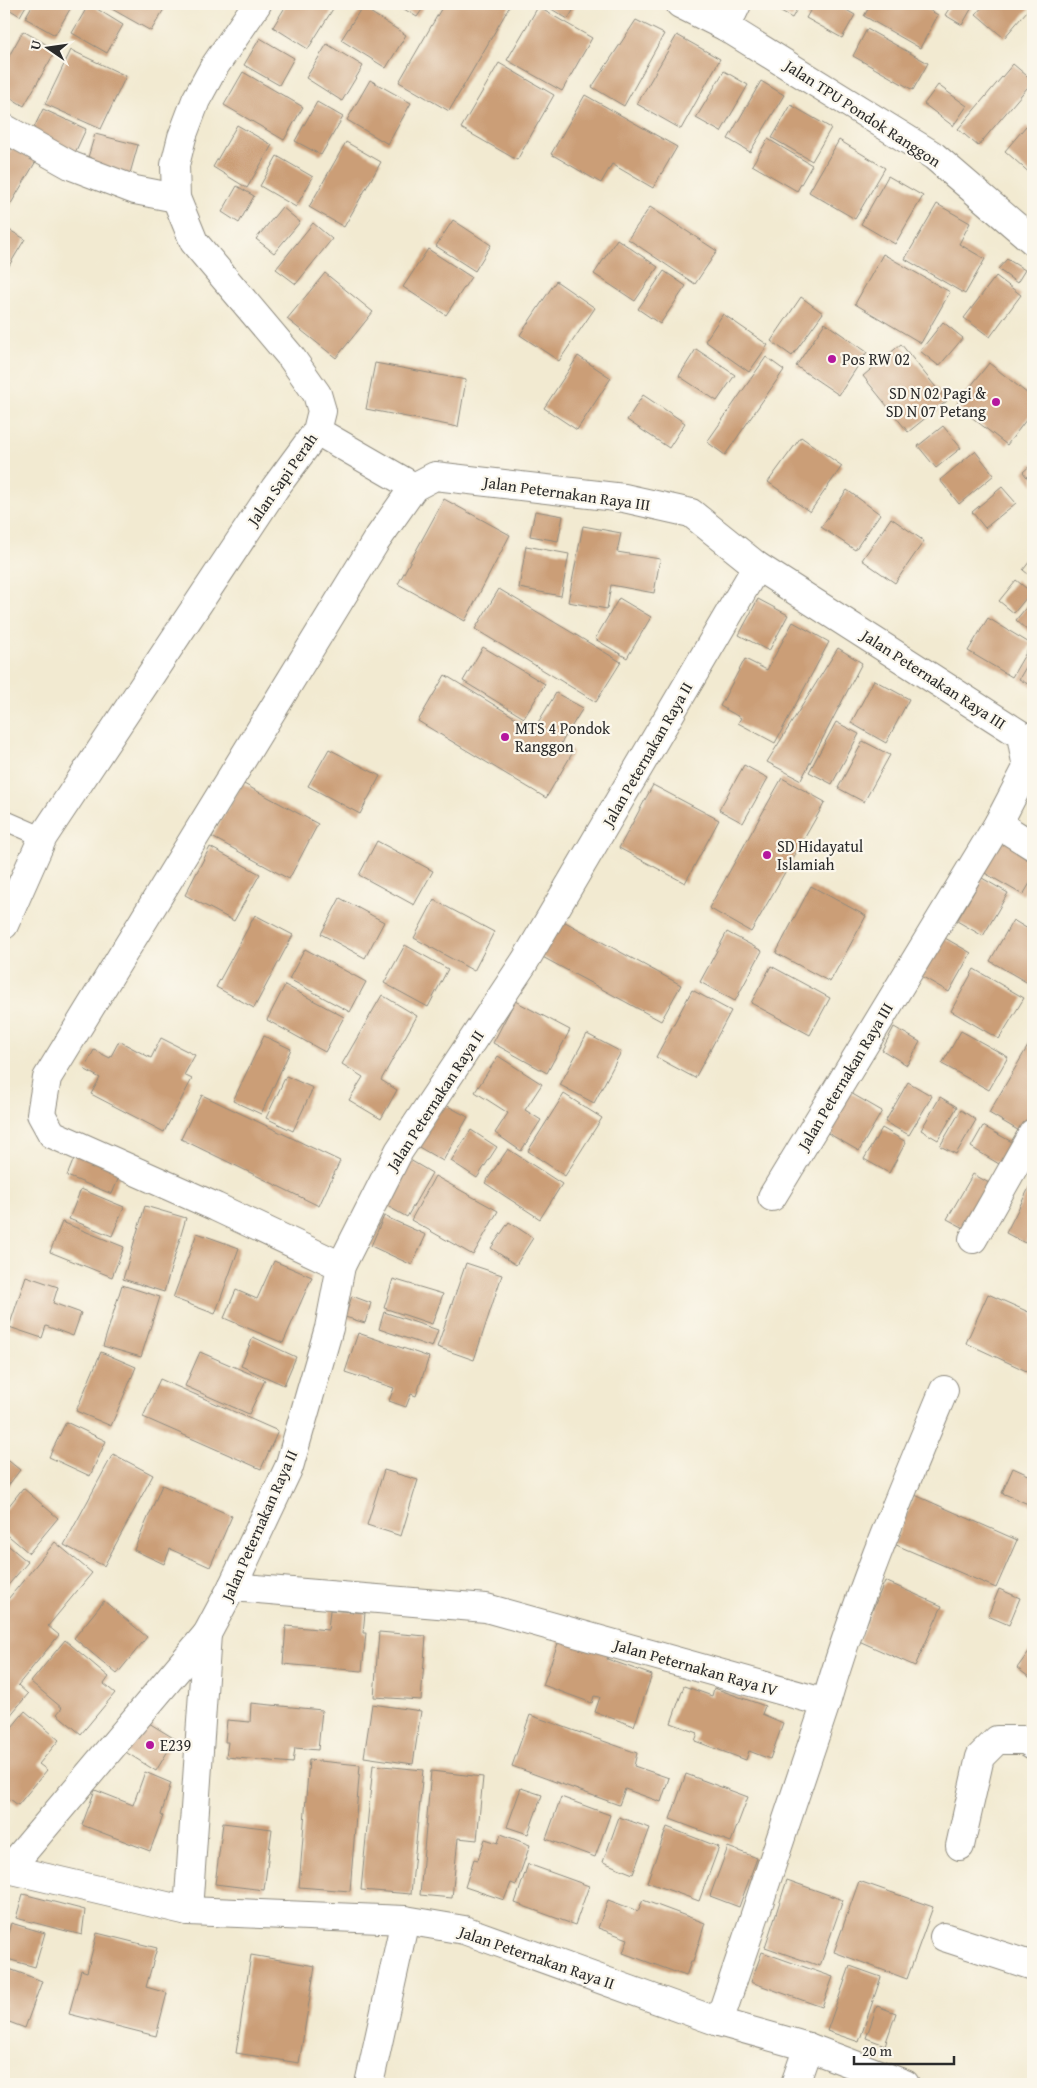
<svg xmlns="http://www.w3.org/2000/svg" width="1037" height="2088" font-family="'Gentium Book Plus',serif">
<style>
.building{fill:#cb9e77}
.lines{fill:none;stroke-linecap:round;stroke-linejoin:round}
.lane-casing{stroke:#8e8a7e;stroke-width:21}
.street-casing{stroke:#8e8a7e;stroke-width:30}
.secondary-casing{stroke:#8e8a7e;stroke-width:30}
.lane{stroke:#fff;stroke-width:19}
.street{stroke:#fff;stroke-width:28}
.secondary{stroke:#fff;stroke-width:28}
.poi-dot{fill:#b5179e;stroke:#fbf7ec;stroke-width:2}
.labels{text-anchor:middle;stroke-width:4.5;stroke-linejoin:round;paint-order:stroke}
.street-label{font-size:16px;fill:#2b2b2b;stroke:#fbf7ec}
.poi-label{font-size:16px;fill:#2b2b2b;stroke:#fbf7ec;text-anchor:start}
</style>
<rect width="100%" height="100%" fill="#fbf7ec"/>
<filter id="ink" filterUnits="userSpaceOnUse"><feTurbulence type="fractalNoise" baseFrequency=".02" numOctaves="2"/><feDisplacementMap in="SourceGraphic" scale="10" xChannelSelector="R" yChannelSelector="G"/><feConvolveMatrix kernelMatrix="1 2 1 2 8 2 1 2 1" color-interpolation-filters="sRGB"/></filter>
<filter id="wash" filterUnits="userSpaceOnUse"><feTurbulence type="fractalNoise" baseFrequency=".0096" numOctaves="4" result="noise"/><feDisplacementMap in="SourceGraphic" scale="20" xChannelSelector="R" yChannelSelector="G"/><feGaussianBlur stdDeviation="1.12" result="paint"/><feColorMatrix in="noise" values="0 0 0 0 0 0 0 0 0 0 0 0 0 0 0 0 0 1.4 0 .05"/><feComposite in="paint" operator="in"/></filter>
<g filter="url(#wash)">
<rect width="100%" height="100%" fill="#f2ead1"/>
<g id="blocks">
<g class="building">
<path d="M4 4H27L20 16 4 6Z"/>
<path d="M33 4H73L55 35 25 18Z"/>
<path d="M89 4 123 25 107 53 72 33Z"/>
<path d="M103 4H167L151 31Z"/>
<path d="M287 4H336L308 49 273 27Z"/>
<path d="M396 4H426L417 17Z"/>
<path d="M444 4H511L449 111 399 82Z"/>
<path d="M543 4H577L568 19Z"/>
<path d="M766 4H800L792 18Z"/>
<path d="M814 4H836L855 15 842 38 806 18Z"/>
<path d="M871 4H919L938 15 920 48 864 16Z"/>
<path d="M952 4H974L962 25 945 15Z"/>
<path d="M985 4H1033L1004 38 976 14Z"/>
<path d="M362 7 406 35 386 68 341 40Z"/>
<path d="M538 7 592 38 562 91 507 60Z"/>
<path d="M636 20 664 34 624 106 592 87Z"/>
<path d="M867 29 928 63 913 90 853 56Z"/>
<path d="M23 31 56 50 24 106 4 94V65Z"/>
<path d="M677 35 720 59 681 129 637 104Z"/>
<path d="M260 38 294 58 279 85 244 65Z"/>
<path d="M327 44 363 66 342 101 306 78Z"/>
<path d="M71 50 126 76 101 129 45 104Z"/>
<path d="M499 63 554 95 517 160 461 128Z"/>
<path d="M1013 64 1033 81 978 146 958 129Z"/>
<path d="M724 71 748 85 721 132 696 118Z"/>
<path d="M243 72 303 107 284 140 224 105Z"/>
<path d="M370 80 411 103 388 144 347 120Z"/>
<path d="M761 81 784 95 750 152 728 139Z"/>
<path d="M938 85 967 106 953 126 924 104Z"/>
<path d="M585 95 677 147 653 188 612 164 601 183 551 154Z"/>
<path d="M317 102 343 117 321 155 295 141Z"/>
<path d="M791 105 831 128 812 161 772 138Z"/>
<path d="M43 109 86 129 74 155 31 134Z"/>
<path d="M237 125 272 145 247 188 213 167Z"/>
<path d="M1026 126 1033 132V176L1005 151Z"/>
<path d="M95 134 138 145 129 177 86 164Z"/>
<path d="M768 139 812 165 797 191 752 165Z"/>
<path d="M839 140 885 168 855 219 809 192Z"/>
<path d="M15 142 39 156 9 207 4 203V162Z"/>
<path d="M346 142 381 162 344 227 309 207Z"/>
<path d="M277 156 313 177 296 207 260 186Z"/>
<path d="M888 176 923 196 895 244 861 224Z"/>
<path d="M237 186 254 196 239 223 222 212Z"/>
<path d="M937 204 970 223 959 244 985 259 965 294 905 259Z"/>
<path d="M282 207 300 222 274 253 256 239Z"/>
<path d="M650 207 717 251 695 284 628 239Z"/>
<path d="M453 220 491 245 475 271 436 246Z"/>
<path d="M313 223 332 239 296 284 276 269Z"/>
<path d="M4 227 25 239 4 274Z"/>
<path d="M617 239 658 267 635 301 594 274Z"/>
<path d="M428 249 471 277 446 315 403 287Z"/>
<path d="M883 254 950 292 921 343 855 304Z"/>
<path d="M1007 259 1025 270 1017 283 998 269Z"/>
<path d="M664 271 686 286 660 324 638 309Z"/>
<path d="M325 273 373 312 336 358 287 319Z"/>
<path d="M996 276 1021 295 990 337 964 318Z"/>
<path d="M556 281 595 308 559 361 520 335Z"/>
<path d="M801 297 823 313 792 356 771 341Z"/>
<path d="M723 314 768 345 749 372 705 341Z"/>
<path d="M943 322 963 338 939 366 920 351Z"/>
<path d="M825 323 867 352 839 395 796 366Z"/>
<path d="M901 344 947 401 908 432 863 376Z"/>
<path d="M696 349 735 375 717 401 679 376Z"/>
<path d="M578 356 611 378 577 430 544 408Z"/>
<path d="M766 357 784 370 725 455 707 442Z"/>
<path d="M375 363 466 380 458 427 366 409Z"/>
<path d="M989 363 1033 398V411L1007 445 956 405Z"/>
<path d="M643 395 685 423 669 448 627 420Z"/>
<path d="M943 426 961 448 936 468 918 446Z"/>
<path d="M801 437 842 466 810 512 768 482Z"/>
<path d="M975 451 994 475 959 504 940 480Z"/>
<path d="M1033 463V485L1023 472Z"/>
<path d="M1002 487 1016 503 985 528 972 512Z"/>
<path d="M847 490 880 514 855 550 821 527Z"/>
<path d="M444 499 510 535 465 621 398 584Z"/>
<path d="M535 511 563 516 558 541 530 536Z"/>
<path d="M891 518 924 541 895 583 862 560Z"/>
<path d="M583 526 621 533 617 552 660 559 654 593 611 585 607 609 568 602Z"/>
<path d="M526 546 569 554 561 596 519 588Z"/>
<path d="M1033 557V578L1023 570Z"/>
<path d="M1016 580 1031 592 1014 613 999 601Z"/>
<path d="M499 589 621 662 596 702 475 629Z"/>
<path d="M619 598 651 617 627 658 595 639Z"/>
<path d="M758 599 788 615 769 651 739 635Z"/>
<path d="M1033 599V629L1030 633 1016 620Z"/>
<path d="M988 618 1031 644 1012 677 968 651Z"/>
<path d="M793 622 829 642 775 743 738 723 741 718 720 706 745 659 767 670Z"/>
<path d="M483 647 545 684 524 718 463 681Z"/>
<path d="M838 648 862 663 801 780 767 762Z"/>
<path d="M1033 655V687L1019 679Z"/>
<path d="M445 675 534 729 556 693 583 708 560 745 573 752 546 798 418 721Z"/>
<path d="M874 680 909 699 886 743 851 723Z"/>
<path d="M836 722 859 734 832 784 809 772Z"/>
<path d="M863 741 890 755 864 802 838 788Z"/>
<path d="M329 749 380 776 360 814 308 786Z"/>
<path d="M744 765 768 778 743 823 719 810Z"/>
<path d="M782 778 825 802 751 932 709 908Z"/>
<path d="M242 783 318 824 289 879 212 837Z"/>
<path d="M653 785 719 820 685 883 619 848Z"/>
<path d="M1004 835 1033 852V878L1023 895 983 872Z"/>
<path d="M377 841 433 871 414 905 359 875Z"/>
<path d="M210 847 260 874 234 921 185 895Z"/>
<path d="M982 878 1008 893 983 936 957 921Z"/>
<path d="M811 886 866 916 830 982 776 953Z"/>
<path d="M340 898 384 922 365 958 321 934Z"/>
<path d="M434 900 494 932 474 971 414 938Z"/>
<path d="M255 915 293 935 254 1008 216 987Z"/>
<path d="M556 917 681 985 661 1021 537 954Z"/>
<path d="M1013 920 1033 932V986L990 961Z"/>
<path d="M727 932 762 951 735 1001 700 982Z"/>
<path d="M938 934 971 953 949 992 916 973Z"/>
<path d="M405 945 448 969 428 1007 384 983Z"/>
<path d="M305 949 366 982 350 1012 289 979Z"/>
<path d="M771 966 830 998 810 1035 751 1003Z"/>
<path d="M974 969 1024 998 999 1039 951 1011Z"/>
<path d="M285 985 344 1017 325 1052 267 1020Z"/>
<path d="M692 990 731 1011 695 1078 656 1057Z"/>
<path d="M382 995 417 1016 381 1080 397 1090 381 1119 349 1100 363 1077 342 1064Z"/>
<path d="M515 1001 570 1030 547 1073 493 1043Z"/>
<path d="M894 1027 920 1042 907 1065 882 1050Z"/>
<path d="M961 1031 1008 1057 989 1090 942 1064Z"/>
<path d="M587 1034 621 1052 594 1103 560 1085Z"/>
<path d="M264 1036 291 1049 261 1114 233 1101Z"/>
<path d="M161 1038 195 1055 184 1075 192 1079 164 1132 91 1094 100 1078 84 1069 94 1050 110 1058 119 1041 151 1058Z"/>
<path d="M1032 1039 1033 1110 1021 1132 989 1113Z"/>
<path d="M498 1056 542 1084 525 1110 541 1120 521 1151 495 1133 508 1113 475 1092Z"/>
<path d="M286 1076 313 1088 293 1131 266 1118Z"/>
<path d="M908 1082 932 1096 909 1135 885 1122Z"/>
<path d="M842 1088 882 1111 859 1151 819 1128Z"/>
<path d="M564 1094 602 1118 565 1176 528 1151Z"/>
<path d="M202 1095 340 1161 319 1206 181 1139Z"/>
<path d="M940 1097 957 1107 938 1140 921 1130Z"/>
<path d="M442 1103 468 1117 443 1161 417 1146Z"/>
<path d="M961 1110 976 1120 956 1154 940 1146Z"/>
<path d="M983 1126 1012 1142 999 1164 971 1147Z"/>
<path d="M882 1128 906 1142 889 1173 864 1159Z"/>
<path d="M471 1130 497 1147 477 1178 451 1161Z"/>
<path d="M508 1149 562 1184 540 1219 485 1183Z"/>
<path d="M77 1151 122 1170 112 1194 67 1176Z"/>
<path d="M405 1157 432 1173 407 1217 380 1202Z"/>
<path d="M973 1174 996 1187 970 1231 947 1219Z"/>
<path d="M435 1176 498 1211 473 1255 411 1220Z"/>
<path d="M1033 1180V1227L1025 1243 1006 1233Z"/>
<path d="M81 1189 124 1207 112 1236 69 1219Z"/>
<path d="M145 1206 186 1218 164 1292 123 1279Z"/>
<path d="M384 1216 426 1235 412 1265 371 1246Z"/>
<path d="M62 1222 124 1247 112 1277 50 1252Z"/>
<path d="M509 1222 533 1238 516 1265 491 1248Z"/>
<path d="M197 1233 239 1248 215 1314 173 1298Z"/>
<path d="M274 1261 312 1277 283 1343 224 1318 236 1290 257 1299Z"/>
<path d="M466 1263 502 1275 474 1360 437 1347Z"/>
<path d="M26 1276 58 1287 53 1303 81 1313 73 1336 46 1326 42 1338 9 1327Z"/>
<path d="M393 1279 443 1294 432 1324 384 1308Z"/>
<path d="M122 1285 160 1297 141 1357 103 1346Z"/>
<path d="M988 1294 1033 1314V1374L966 1343Z"/>
<path d="M352 1296 371 1303 365 1323 345 1317Z"/>
<path d="M384 1312 438 1330 432 1347 379 1329Z"/>
<path d="M358 1333 429 1357 416 1396 411 1394 406 1407 389 1401 394 1388 345 1372Z"/>
<path d="M253 1337 296 1357 284 1385 241 1366Z"/>
<path d="M101 1352 136 1367 111 1426 76 1411Z"/>
<path d="M200 1352 265 1380 249 1414 185 1386Z"/>
<path d="M160 1379 278 1431 261 1469 143 1417Z"/>
<path d="M66 1422 106 1441 90 1476 49 1457Z"/>
<path d="M113 1454 153 1475 104 1566 64 1545Z"/>
<path d="M4 1457 20 1470 4 1491Z"/>
<path d="M1013 1468 1033 1477V1506L1002 1493Z"/>
<path d="M384 1470 418 1480 401 1536 367 1525Z"/>
<path d="M162 1485 232 1516 210 1567 170 1549 164 1564 134 1550Z"/>
<path d="M23 1488 58 1518 29 1553 4 1532V1512Z"/>
<path d="M915 1495 1017 1540 996 1588 894 1544Z"/>
<path d="M4 1542 28 1562 4 1590Z"/>
<path d="M55 1542 92 1573 48 1626 59 1635 18 1685 28 1694 4 1723V1604Z"/>
<path d="M885 1581 942 1606 915 1666 859 1641Z"/>
<path d="M999 1589 1020 1598 1009 1625 988 1616Z"/>
<path d="M104 1601 147 1637 117 1674 74 1638Z"/>
<path d="M330 1610 365 1613 363 1633H366L362 1671 283 1664 286 1626 328 1630Z"/>
<path d="M379 1632 426 1636 421 1700 374 1697Z"/>
<path d="M562 1632 611 1650 607 1659 652 1675 634 1726 595 1712 600 1697 594 1696 592 1703 543 1685Z"/>
<path d="M65 1640 109 1677 104 1684 115 1693 81 1734 57 1714 62 1708 31 1682Z"/>
<path d="M1033 1646V1680L1017 1668Z"/>
<path d="M684 1686 712 1696 714 1688 765 1706 762 1714 783 1723 770 1759 749 1751 746 1760 695 1741 698 1733 671 1723Z"/>
<path d="M251 1703 322 1710 318 1750 295 1748 293 1763 226 1757 228 1742H225L227 1720 250 1722Z"/>
<path d="M372 1704 421 1711 413 1764 364 1757Z"/>
<path d="M25 1711 59 1740 39 1764 47 1770 18 1805 10 1799 4 1806V1737Z"/>
<path d="M530 1715 637 1753 634 1766 669 1778 661 1802 625 1789 619 1805 512 1766Z"/>
<path d="M144 1720 175 1739 156 1771 124 1751Z"/>
<path d="M309 1760 360 1765 350 1891 299 1887Z"/>
<path d="M373 1765 423 1770 411 1894 361 1890Z"/>
<path d="M431 1771 483 1777 477 1840 458 1838 452 1898 420 1895Z"/>
<path d="M145 1772 171 1783 161 1815 163 1816 150 1851 82 1825 95 1790 133 1805Z"/>
<path d="M686 1774 748 1797 731 1842 670 1819Z"/>
<path d="M521 1788 542 1795 528 1834 507 1827Z"/>
<path d="M561 1797 610 1815 595 1857 546 1839Z"/>
<path d="M619 1817 650 1828 633 1874 603 1862Z"/>
<path d="M223 1823 272 1829 264 1890 215 1884Z"/>
<path d="M667 1827 719 1847 699 1901 647 1882Z"/>
<path d="M501 1834 530 1845 516 1885 511 1883 504 1900 465 1887 474 1859 478 1860 485 1839 498 1843Z"/>
<path d="M728 1847 757 1858 739 1907 710 1896Z"/>
<path d="M528 1864 589 1886 575 1925 515 1903Z"/>
<path d="M787 1880 843 1900 820 1966 765 1947Z"/>
<path d="M859 1881 933 1907 907 1979 834 1952Z"/>
<path d="M23 1894 85 1910 82 1935 16 1918Z"/>
<path d="M608 1900 638 1911 643 1900 705 1923 693 1962H691L686 1976 623 1953 628 1939 598 1928Z"/>
<path d="M11 1923 45 1933 35 1967 4 1958V1947Z"/>
<path d="M97 1933 157 1948 146 1987 167 1993 156 2036 69 2014 81 1970 87 1972Z"/>
<path d="M762 1952 833 1977 822 2007 751 1982Z"/>
<path d="M251 1955 315 1966 299 2063 236 2053Z"/>
<path d="M850 1966 881 1977 859 2042 827 2031Z"/>
<path d="M4 1967 42 1981 25 2028 4 2020Z"/>
<path d="M877 2006 896 2013 885 2045 866 2038Z"/>
</g>
</g>
</g>
<g filter="url(#ink)">
<use href="#blocks" fill-opacity="0" stroke="#8e8a7e" stroke-width="1"/>
<g class="lines">
<defs>
<path id="lane" d="M4 820 43 837"/>
<g id="street">
<path d="M726 27 737 4"/>
<path d="M4 128 72 166 135 190 176 198"/>
<path d="M317 431 414 487"/>
<path d="M998 824 1033 846"/>
<path d="M973 1239 1033 1133"/>
<path d="M341 1266 216 1207 52 1134 41 1114 47 1078 376 541 414 487 435 476 624 498 691 513 757 566 1021 735 1027 768 998 824 772 1197"/>
<path d="M232 1587 486 1608 826 1703 719 2022"/>
<path d="M826 1703C857 1596 901 1493 944 1390"/>
<path d="M960 1846 980 1757 997 1740H1025L1033 1745"/>
<path d="M4 1868 188 1911 405 1920 464 1930 719 2022 808 2047 905 2084"/>
<path d="M9 1869 207 1634 232 1587 289 1467 329 1328 341 1266 399 1151 525 961 757 566"/>
<path d="M188 1911 207 1634"/>
<path d="M944 1937 1033 1966"/>
<path d="M369 2084 405 1920"/>
<path d="M795 2084 808 2047"/>
</g>
<g id="secondary">
<path d="M680 4 726 27 934 156 1033 241"/>
<path d="M4 925 43 837 275 488 317 431 322 411 317 394 291 357 194 242 176 198 175 165 182 137 196 100 214 67 257 4"/>
</g>
</defs>
<use href="#lane" class="lane-casing"/>
<use href="#street" class="street-casing"/>
<use href="#secondary" class="secondary-casing"/>
<use href="#lane" class="lane"/>
<use href="#street" class="street"/>
<use href="#secondary" class="secondary"/>
</g>
</g>
<g class="poi-dot">
<circle cx="832" cy="359" r="5"/>
<circle cx="996" cy="402" r="5"/>
<circle cx="505" cy="737" r="5"/>
<circle cx="767" cy="855" r="5"/>
<circle cx="150" cy="1745" r="5"/>
</g>
<g class="labels">
<g class="street-label">
<text transform="translate(863 113) rotate(33)" y="6">Jalan TPU Pondok Ranggon</text>
<text transform="translate(282 479) rotate(-55)" y="6">Jalan Sapi Perah</text>
<text transform="translate(567 493) rotate(8)" y="6">Jalan Peternakan Raya III</text>
<text transform="translate(934 679) rotate(33)" y="6">Jalan Peternakan Raya III</text>
<text transform="translate(647 754) rotate(-60)" y="6">Jalan Peternakan Raya II</text>
<text transform="translate(845 1076) rotate(-59)" y="6">Jalan Peternakan Raya III</text>
<text transform="translate(435 1100) rotate(-57)" y="6">Jalan Peternakan Raya II</text>
<text transform="translate(259 1525) rotate(-66)" y="6">Jalan Peternakan Raya II</text>
<text transform="translate(696 1667) rotate(16)" y="6">Jalan Peternakan Raya IV</text>
<text transform="translate(537 1957) rotate(19)" y="6">Jalan Peternakan Raya II</text>
</g>
<g class="poi-label">
<text x="842" y="365">Pos RW 02</text>
<text x="986" y="399" text-anchor="end">SD N 02 Pagi &amp;<tspan x="986" dy="18">SD N 07 Petang</tspan></text>
<text x="515" y="734">MTS 4 Pondok<tspan x="515" dy="18">Ranggon</tspan></text>
<text x="777" y="852">SD Hidayatul<tspan x="777" dy="18">Islamiah</tspan></text>
<text x="160" y="1751">E239</text>
</g>
</g>
<rect width="1037" height="2088" fill="none" stroke="#fbf7ec" stroke-width="20"/>
<g transform="translate(48 48) rotate(283)" stroke="#fbf7ec" stroke-width="4" paint-order="stroke">
<path d="M0-4L9 19L0 12L-9 19Z" fill="#2b2b2b"/>
<text y="-8" font-size="14" font-weight="bold" text-anchor="middle" fill="#2b2b2b">U</text>
</g>
<path d="M854 2056v8h100v-8" fill="none" stroke="#2b2b2b" stroke-width="2.5"/>
<text x="862" y="2056" font-size="15" fill="#2b2b2b" stroke="#fbf7ec" stroke-width="4" paint-order="stroke">20 m</text>
</svg>
